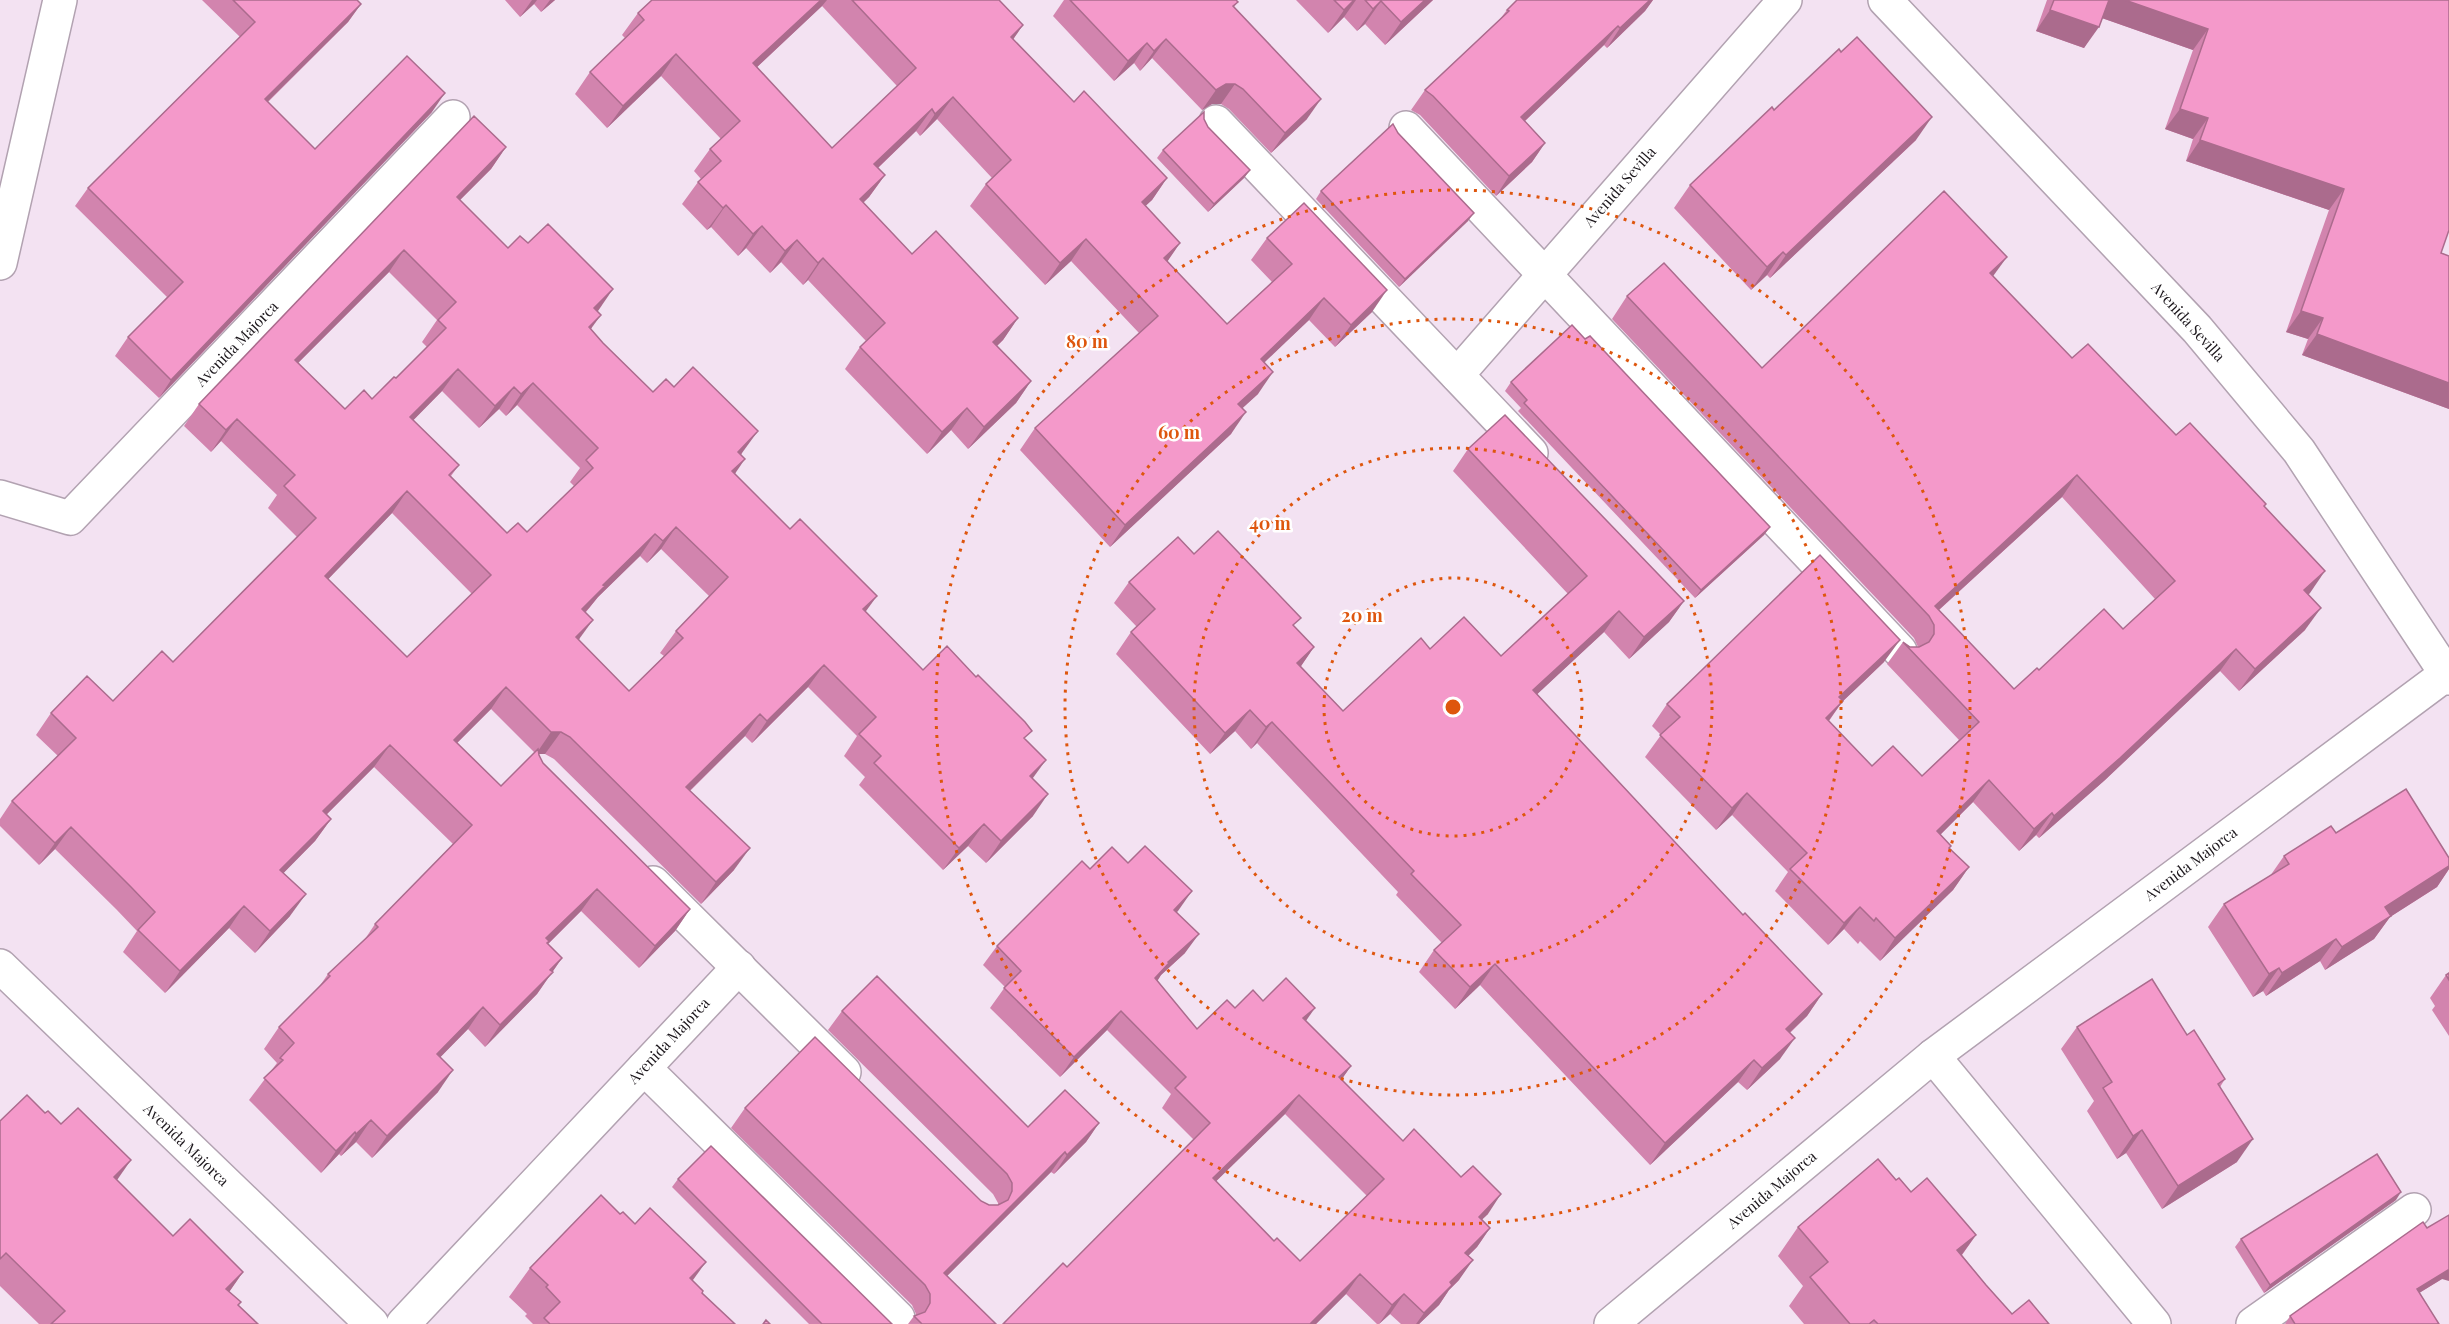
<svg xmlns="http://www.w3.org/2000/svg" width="2449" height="1324" font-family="'Playfair Display',serif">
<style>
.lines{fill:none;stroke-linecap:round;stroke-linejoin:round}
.minor-casing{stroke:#b2a2b1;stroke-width:36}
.minor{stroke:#fff;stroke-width:33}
.wall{fill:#d284ae;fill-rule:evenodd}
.shaded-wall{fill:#ab6b8d}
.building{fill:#f499ca;stroke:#ab6b8d;stroke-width:1.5;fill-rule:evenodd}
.ring{fill:none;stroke:#de560d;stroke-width:3;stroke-dasharray:3 6}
.labels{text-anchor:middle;stroke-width:5;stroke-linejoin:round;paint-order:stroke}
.street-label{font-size:15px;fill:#1c171c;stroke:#fff}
.centre{fill:#de560d;stroke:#fff;stroke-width:3}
.ring-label{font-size:18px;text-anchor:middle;font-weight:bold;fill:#de560d;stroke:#fff;stroke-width:5;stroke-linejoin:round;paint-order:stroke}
</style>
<rect width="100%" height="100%" fill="#f3e2f2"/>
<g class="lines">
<defs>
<g id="minor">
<path d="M1885 0 2197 329 2299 451 2449 678"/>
<path d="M1216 122 1531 453"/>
<path d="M1406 128 1900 651"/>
<path d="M0 263 60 0"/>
<path d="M1457 375 1785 0"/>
<path d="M0 497 70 518 453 117"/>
<path d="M653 883 844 1072"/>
<path d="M0 966 372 1324"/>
<path d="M1933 1056 2154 1324"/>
<path d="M644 1068 898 1318"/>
<path d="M403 1324 739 967"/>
<path d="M1611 1324 1933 1056 2449 672"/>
<path d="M2253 1324 2414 1210"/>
</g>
</defs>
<use href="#minor" class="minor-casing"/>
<use href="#minor" class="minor"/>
</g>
<g class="wall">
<path d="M202 0H357L361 4 348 22 268 102 315 149 432 112 159 398 115 356 128 337 167 297 75 206 88 188 240 37Z"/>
<path d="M505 0H555L541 12 534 4 520 17Z"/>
<path d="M652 0H999L1023 25 1013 39 1074 102 1167 178 1152 200 1145 206 1180 243 1167 261 1227 324 1272 282 1251 260 1267 238 1372 312 1335 347 1309 320 1264 362 1258 394 1242 408 1231 434 1110 547 1020 450 1035 428 1139 333 1071 261 1045 285 970 206 986 184 992 178 937 119 920 136 916 131 878 168 885 175 869 197 863 203 912 254 1018 318 1003 340 997 346 1031 381 1016 403 968 449 951 430 927 454 845 369 860 347 866 341 808 280 803 285 781 262 770 273 746 248 738 256 711 227 707 230 682 204 698 182 701 179 694 171 710 149 721 139 661 76 607 128 575 94 590 72 625 38 622 35 638 13ZM822 6 897 86 832 148 757 67Z"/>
<path d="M1064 0H1236L1238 2 1234 7 1307 119 1271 153 1229 109 1221 104H1212L1202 110 1152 58 1140 71 1134 63 1114 81 1053 16Z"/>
<path d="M1296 0H1433L1385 45 1365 24 1357 31 1344 17 1328 33Z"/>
<path d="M1517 0H1653L1645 11 1607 48 1604 45 1525 121 1545 143 1532 162 1496 196 1420 115 1411 110 1425 90 1500 19 1507 10Z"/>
<path d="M2047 0H2449L2441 253 2449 256V409L2302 355 2308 339 2286 332 2329 210 2186 161 2193 139 2165 129 2193 50 2102 18 2084 48 2036 31Z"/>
<path d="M1774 110 1916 140 1770 278 1767 275 1751 290 1674 208 1690 185Z"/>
<path d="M1204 119 1208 127 1250 170 1244 178 1208 212 1157 158 1163 150Z"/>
<path d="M1398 133 1468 221 1399 287 1316 199 1321 191Z"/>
<path d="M506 147 491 169 460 200 508 248 597 311 591 329 603 343 653 392 742 453 741 455 735 474 866 612 923 670 1026 740 1033 778V816L986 863 968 846 943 870 859 785 865 777 844 756 857 736 808 687 752 743 745 736 690 791 734 870 701 904 554 759 545 754H538L543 763 690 909 675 931 639 968 581 911 548 944 562 958 537 994 485 1047 468 1029 440 1057 438 1092 372 1158 356 1142 341 1156 339 1154 321 1173 249 1100 277 1063 264 1049 279 1027 319 987 328 974 365 939 375 924 453 844 374 767 326 815 331 819 315 841 283 873 290 916 255 953 229 928 165 993 123 952 137 931 116 909 55 849 39 865 0 826V819L12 801 58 756 36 735 51 713 113 701 173 662 297 537 268 508 277 495 221 441 211 452 184 426 199 404ZM389 272 437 320 422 342 427 347 396 378 372 399 345 409 298 363ZM442 391 479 428 499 409 506 416 517 405 580 468 570 482 574 486 527 532 507 533 451 476 459 465 413 420ZM392 513 472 594 407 657 328 579ZM661 549 709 596 676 631 660 653 664 656 629 691 579 640 586 612 598 597 640 556 647 563ZM491 709 535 753 501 786 457 743Z"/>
<path d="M1993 276 2072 358 2176 435 2266 504 2264 507 2310 593 2308 594 2305 630 2239 691 2220 671 2105 780 2039 838 2036 835 2019 851 1973 802 1940 835 1949 848 1969 867 1953 890 1880 961 1860 941 1858 944 1844 929 1828 945 1775 891 1788 872 1732 815 1716 830 1645 757 1661 735 1652 726 1667 704 1884 662 1842 702 1829 721 1872 766 1922 776 1959 740 1887 664 1903 642 1910 647H1918L1914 638 1612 319 1627 296 1762 368ZM2062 497 2155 599 2123 629 2039 670 2014 689 1939 610Z"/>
<path d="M1511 382 1770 527 1764 535 1695 598 1518 411 1521 408 1505 391Z"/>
<path d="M1468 449 1684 601 1669 622 1629 659 1604 632 1537 694 1743 915 1822 994 1807 1016 1790 1033 1780 1059 1747 1090 1738 1082 1650 1165 1480 985 1455 1009 1419 972 1434 950 1442 943 1396 895 1398 892 1257 743 1251 749 1235 731 1210 754 1116 654 1131 632 1137 627 1114 603 1129 582 1194 554 1294 627 1314 647 1301 666 1343 711 1430 649 1501 656 1568 594 1453 471Z"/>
<path d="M2336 833 2449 858V869L2437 887 2390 917 2374 939 2325 970 2320 961 2266 996 2263 991 2253 997 2208 927 2224 904 2270 876 2284 856Z"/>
<path d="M1090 869 1177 912 1185 953 1161 975 1157 981 1197 1029 1235 1008 1263 1001 1306 1021 1351 1066 1341 1080 1403 1141 1488 1214 1482 1219 1490 1228 1477 1247 1468 1256 1459 1280 1449 1290 1439 1305 1419 1324H1401L1390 1314 1379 1324H1377L1346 1294 1316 1324H1003L1067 1267 1194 1140 1162 1108 1171 1094 1107 1030 1060 1077 990 1008 1005 987 983 965 997 946ZM1285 1114 1367 1196 1300 1261 1274 1241 1216 1181Z"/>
<path d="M2449 973V1036L2432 1010 2435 1006 2430 998 2446 975Z"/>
<path d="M842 1011 1028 1127 1099 1123 1086 1142 1054 1174 1051 1172 947 1276 996 1324H908L914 1316 916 1315V1314L912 1305 731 1128 745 1108 981 1201 989 1205H998V1203L993 1194 828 1030Z"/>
<path d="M2077 1027 2187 1035 2225 1079 2220 1087 2237 1162 2162 1209 2126 1153 2117 1159 2087 1111 2094 1101 2061 1049Z"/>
<path d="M45 1113 117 1180 173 1236 243 1272 229 1292 238 1306 258 1324H39L0 1286V1121Z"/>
<path d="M678 1179 892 1324H809L672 1187Z"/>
<path d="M1896 1180 1911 1192 1976 1235 1962 1255 1986 1285 2012 1314 2049 1324H1804L1789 1306 1803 1286 1778 1256 1798 1227Z"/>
<path d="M2396 1200 2264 1293 2235 1247 2241 1239Z"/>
<path d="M620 1214 692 1281 702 1293 735 1324H533L525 1316 527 1314 509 1297 530 1268Z"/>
<path d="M2427 1228 2442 1279 2419 1293 2439 1324H2285L2290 1316Z"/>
</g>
<g class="shaded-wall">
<path d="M532 0H537L534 4 520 17Z"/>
<path d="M550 0H555L541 12Z"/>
<path d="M821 0H827L822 6 738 85 753 63Z"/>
<path d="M1354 0H1356L1344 17 1328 33 1344 10Z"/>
<path d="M1425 0H1433L1385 45 1401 22Z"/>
<path d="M1649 0H1653L1645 11 1607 48 1620 28Z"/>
<path d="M2107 0H2125L2208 29 2193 50 2096 16Z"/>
<path d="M1381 1 1365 24 1357 31 1373 9Z"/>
<path d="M361 4 348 22 252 117 265 99Z"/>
<path d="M2050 10 2099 27 2084 48 2036 31Z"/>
<path d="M1023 25 1008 47 1011 37Z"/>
<path d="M1618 26 1604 45 1508 137 1521 117Z"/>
<path d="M1166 39 1152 58 1140 71 1154 51Z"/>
<path d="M1147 43 1134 63 1114 81 1128 61Z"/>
<path d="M676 54 661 76 607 128 623 106Z"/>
<path d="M1226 84H1235L1221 104H1212L1202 110 1216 90Z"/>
<path d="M445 93 432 112 159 398 171 380Z"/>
<path d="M953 97 937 119 920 136 935 114Z"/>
<path d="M1321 99 1307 119 1271 153 1285 133Z"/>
<path d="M932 109 916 131 859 186 874 164Z"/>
<path d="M2180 109 2208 118 2193 139 2165 129Z"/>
<path d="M1932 117 1916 140 1770 278 1786 255Z"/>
<path d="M2200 140 2344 189 2329 210 2186 161Z"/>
<path d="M1545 143 1532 162 1496 196 1509 176Z"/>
<path d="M506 147 491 169 441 219 457 197Z"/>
<path d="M1250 170 1244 178 1208 212 1214 204Z"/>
<path d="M885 175 869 197 844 221 860 199Z"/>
<path d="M1167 178 1152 200 1126 224 1142 202Z"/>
<path d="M726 205 711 227 707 230 723 208Z"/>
<path d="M1474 213 1468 221 1399 287 1405 279Z"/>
<path d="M762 226 746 248 738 256 753 234Z"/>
<path d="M1086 239 1071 261 1045 285 1060 263Z"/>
<path d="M797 240 781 262 770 273 785 251Z"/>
<path d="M1180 243 1165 265 1164 258Z"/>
<path d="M404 250 389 272 279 382 295 360Z"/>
<path d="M1783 252 1767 275 1751 290 1767 267Z"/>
<path d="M2007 257 1991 279 1990 273Z"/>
<path d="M823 258 808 280 803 285 818 263Z"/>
<path d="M613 289 598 311 578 330 594 308Z"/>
<path d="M1387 290 1372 312 1335 347 1351 325Z"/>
<path d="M1324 298 1309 320 1245 381 1261 359Z"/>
<path d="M2301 311 2323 318 2308 339 2286 332Z"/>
<path d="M601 315 585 337 589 327Z"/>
<path d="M1018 318 1003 340 978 364 993 342Z"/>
<path d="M2317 334 2449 383V409L2302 355Z"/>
<path d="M458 369 442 391 395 439 410 417Z"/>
<path d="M1273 372 1258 394 1223 426 1238 404Z"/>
<path d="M1031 381 1016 403 968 449 984 427Z"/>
<path d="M533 383 517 405 506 416 521 394Z"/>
<path d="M514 387 499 409 479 428 495 406Z"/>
<path d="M967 408 951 430 927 454 942 432Z"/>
<path d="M1246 412 1231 434 1110 547 1125 525Z"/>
<path d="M237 419 221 441 211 452 226 430Z"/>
<path d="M758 431 742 453 722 474 738 452Z"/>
<path d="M745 459 730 481 732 471Z"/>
<path d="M2077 475 2062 497 1930 618 1935 606Z"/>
<path d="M407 491 392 513 310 598 325 576Z"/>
<path d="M676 527 661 549 647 563 663 541Z"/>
<path d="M1770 527 1764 535 1695 598 1701 590Z"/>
<path d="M655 534 640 556 598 597 589 608 567 631 582 609 603 585Z"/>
<path d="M2325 571 2310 593 2288 612 2304 590Z"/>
<path d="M877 596 861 618 863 609Z"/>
<path d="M1684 601 1669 622 1629 659 1644 637Z"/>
<path d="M2321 608 2305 630 2239 691 2255 669Z"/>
<path d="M1619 611 1604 632 1518 712 1533 690Z"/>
<path d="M593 620 577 642 576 637Z"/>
<path d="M1900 640 1884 662 1842 702 1827 723 1810 740 1839 697Z"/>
<path d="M1314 647 1299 669 1297 663Z"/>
<path d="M2236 649 2220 671 2105 780 2039 838 2054 816Z"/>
<path d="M824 665 808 687 752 743 767 721Z"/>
<path d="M506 687 491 709 438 762 454 740Z"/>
<path d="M1250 710 1235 731 1210 754 1225 733Z"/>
<path d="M760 714 745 736 671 809 686 787Z"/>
<path d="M1272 722 1257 743 1251 749 1266 727Z"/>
<path d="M551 732H561L545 754H536Z"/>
<path d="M390 745 374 767 308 833 323 811Z"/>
<path d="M1046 760 1030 782V776Z"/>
<path d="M1989 780 1973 802 1921 854 1937 831Z"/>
<path d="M1747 793 1732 815 1716 830 1732 808Z"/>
<path d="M1048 794 1033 816 986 863 1001 841Z"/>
<path d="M2052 813 2036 835 2019 851 2034 829Z"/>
<path d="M331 819 315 841 265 892 280 870Z"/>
<path d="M984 824 968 846 943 870 959 848Z"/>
<path d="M71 827 55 849 39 865 55 843Z"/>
<path d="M750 848 734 870 701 904 716 882Z"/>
<path d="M2449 866V869L2437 887 2390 917 2374 939 2325 970 2342 947 2385 907Z"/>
<path d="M1969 867 1953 890 1880 961 1895 938Z"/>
<path d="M597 889 581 911 546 946V938Z"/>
<path d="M1192 891 1178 911 1161 929 1174 910Z"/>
<path d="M306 894 290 916 255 953 270 931Z"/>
<path d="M244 906 229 928 165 993 180 971Z"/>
<path d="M1860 907 1844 929 1828 945 1844 923Z"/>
<path d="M690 909 675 931 639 968 655 946Z"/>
<path d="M1199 934 1185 953 1161 975 1156 983 1155 978 1168 962Z"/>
<path d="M2336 939 2320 961 2266 996 2282 973Z"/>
<path d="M562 958 537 994 485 1047 500 1025Z"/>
<path d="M1495 964 1480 985 1455 1009 1470 987Z"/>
<path d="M2279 968 2263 991 2253 997 2269 974Z"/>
<path d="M1822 994 1807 1016 1771 1050 1786 1029Z"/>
<path d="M483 1007 468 1029 422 1076 437 1054Z"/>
<path d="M1315 1008 1301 1028 1303 1018Z"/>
<path d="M1121 1011 1107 1030 1060 1077 1074 1057Z"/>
<path d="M1795 1038 1780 1059 1747 1090 1762 1068Z"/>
<path d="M1754 1060 1738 1082 1650 1165 1665 1143Z"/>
<path d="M1351 1066 1337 1086 1339 1077Z"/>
<path d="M453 1070 438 1092 372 1158 387 1136Z"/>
<path d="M1299 1095 1285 1114 1199 1198 1213 1178Z"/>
<path d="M371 1120 356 1142 341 1156 356 1134Z"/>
<path d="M1099 1123 1086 1142 1054 1174 1067 1155Z"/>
<path d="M2142 1130 2126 1153 2117 1159 2133 1136Z"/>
<path d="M355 1132 339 1154 321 1173 336 1151Z"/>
<path d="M2253 1139 2237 1162 2162 1209 2178 1186Z"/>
<path d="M1065 1152 1051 1172 930 1293 944 1273Z"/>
<path d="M131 1160 115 1183 114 1177Z"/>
<path d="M2401 1192 2396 1200 2264 1293 2270 1285Z"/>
<path d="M1501 1194 1488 1214 1465 1236 1479 1217Z"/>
<path d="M1490 1228 1477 1247 1451 1273 1465 1253Z"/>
<path d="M1976 1235 1955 1264 1957 1250Z"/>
<path d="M1473 1260 1459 1280 1449 1290 1439 1305 1419 1324H1416L1424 1313 1450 1282Z"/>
<path d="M706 1262 685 1291 690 1278Z"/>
<path d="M2448 1270H2449V1281L2442 1279 2411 1298 2417 1289Z"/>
<path d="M243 1272 227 1295 226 1289Z"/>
<path d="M1360 1274 1346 1294 1316 1324H1310Z"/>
<path d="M1404 1294 1390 1314 1379 1324 1392 1305Z"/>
</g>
<g class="building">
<path d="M233 0H357L361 4 265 99 315 149 407 56 445 93 171 380 128 337 183 282 88 188 255 22Z"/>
<path d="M652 0H821L753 63 832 148 916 68 852 0H999L1023 25 1011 37 1074 102 1084 91 1167 178 1142 202 1180 243 1164 258 1227 324 1292 264 1267 238 1304 203 1387 290 1351 325 1324 298 1261 359 1273 372 1238 404 1246 412 1125 525 1035 428 1158 316 1086 239 1060 263 986 184 1011 160 953 97 935 114 932 109 874 164 885 175 860 199 912 254 936 231 1018 318 993 342 1031 381 984 427 967 408 942 432 860 347 885 323 823 258 818 263 797 240 785 251 762 226 753 234 726 205 723 208 698 182 721 161 710 149 740 121 676 54 623 106 590 72 644 20 638 13Z"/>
<path d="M1070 0H1236L1238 2 1233 6 1321 99 1285 133 1243 89 1235 84H1226L1216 90 1166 39 1154 51 1147 43 1128 61Z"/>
<path d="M1334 0H1354L1344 10Z"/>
<path d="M1365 0H1425L1401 22 1381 1 1373 9Z"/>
<path d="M1517 0H1650L1620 28 1618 26 1521 117 1545 143 1509 176 1433 96 1425 90 1509 11 1507 10Z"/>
<path d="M2054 0H2109L2099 27 2050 10Z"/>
<path d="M2125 0H2449V230L2441 253 2449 256V383L2317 334 2323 318 2301 311 2344 189 2200 140 2208 118 2180 109 2208 29Z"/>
<path d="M1857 37 1932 117 1786 255 1783 252 1767 267 1690 185 1772 107 1774 110 1839 49 1841 52Z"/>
<path d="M1204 112V119L1208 127 1250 170 1214 204 1163 150Z"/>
<path d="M474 116 506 147 457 197 508 248 520 236 528 243 548 224 613 289 594 308 601 315 589 327 603 343 653 392 666 379 674 387 693 367 758 431 738 452 745 459 732 471 790 529 800 519 877 596 863 609 923 670 947 646 976 677 978 675 1025 722 1032 731 1024 738 1046 760 1030 776 1048 794 1001 841 984 824 959 848 874 763 881 756 859 734 876 717 824 665 767 721 760 714 686 787 750 848 716 882 570 737 561 732H551L506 687 454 740 501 786 538 749 539 755 543 763 690 909 655 946 597 889 546 938 549 941 547 943 562 958 550 970 553 972 500 1025 483 1007 437 1054 453 1070 387 1136 371 1120 356 1134 355 1132 336 1151 264 1078 283 1060 280 1058 294 1043 279 1027 330 976 328 974 378 927 375 924 472 825 390 745 323 811 331 819 280 870 306 894 270 931 244 906 180 971 138 930 155 912 131 887 71 827 55 843 12 801 76 738 51 713 87 676 113 701 162 651 173 662 316 518 284 486 295 475 237 419 226 430 199 404ZM404 250 456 302 438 320 446 328 396 378 394 377 372 399 364 390 345 409 295 360ZM458 369 495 406 514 387 521 394 533 383 598 448 586 460 593 468 527 532 518 523 507 533 449 475 459 465 410 417ZM407 491 491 575 407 657 325 576ZM676 527 728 577 676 631 683 638 629 691 576 637 593 620 582 609 605 586 603 585 655 534 663 541Z"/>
<path d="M1393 124 1398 133 1474 213 1405 279 1321 191Z"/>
<path d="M1944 191 2007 257 1990 273 2072 358 2088 344 2176 435 2190 423 2266 504 2264 506 2325 571 2304 590 2321 608 2255 669 2236 649 2120 758 2054 816 2052 813 2034 829 1989 780 1937 831 1951 846 1949 848 1969 867 1895 938 1876 918 1874 921 1860 907 1844 923 1790 869 1807 853 1747 793 1732 808 1660 735 1680 717 1667 704 1820 555 1900 640 1839 697 1843 701 1826 718 1872 766 1893 746 1922 776 1979 722 1903 642 1910 647H1919L1929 642 1934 634V625L1929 616 1627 296 1664 263 1762 368ZM2077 475 2175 581 2123 629 2104 609 2039 670 2037 668 2014 689 1935 606Z"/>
<path d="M1572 325 1585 339 1590 336 1770 527 1701 590 1524 403 1527 400 1511 382Z"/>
<path d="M1505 415 1684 601 1644 637 1619 611 1533 690 1743 915 1745 913 1822 994 1786 1029 1795 1038 1762 1068 1754 1060 1665 1143 1495 964 1470 987 1434 950 1461 925 1411 874 1414 871 1272 722 1266 727 1250 710 1225 733 1131 632 1155 609 1129 582 1178 537 1194 554 1218 531 1301 618 1293 625 1314 647 1297 663 1343 711 1421 638 1430 649 1464 617 1501 656 1587 576 1468 449Z"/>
<path d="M2406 789 2449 858V866L2385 907 2391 916 2342 947 2336 939 2282 973 2279 968 2269 974 2224 904 2289 864 2284 856 2331 826 2336 833Z"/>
<path d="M1145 846 1192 891 1174 910 1199 934 1168 962 1169 963 1155 978 1197 1029 1227 1000 1235 1008 1253 990 1263 1001 1286 978 1315 1008 1303 1018 1351 1066 1339 1077 1403 1141 1414 1129 1461 1177 1473 1166 1501 1194 1479 1217 1490 1228 1465 1253 1473 1260 1450 1282 1452 1285 1424 1313 1404 1294 1392 1305 1360 1274 1310 1324H1003L1063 1263 1067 1267 1210 1123 1175 1088 1186 1077 1121 1011 1074 1057 1004 988 1021 971 997 946 1082 861 1090 869 1112 847 1128 863ZM1299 1095 1384 1179 1300 1261 1277 1238 1274 1241 1213 1178Z"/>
<path d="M2449 973V980L2446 975Z"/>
<path d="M877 976 1028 1127 1065 1090 1099 1123 1067 1155 1065 1152 944 1273 996 1324H922L914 1316 925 1312 930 1303V1294L925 1285 745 1108 815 1037 981 1201 989 1205H998L1008 1200 1012 1191V1183L1007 1174 842 1011Z"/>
<path d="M2152 979 2187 1035 2194 1030 2225 1079 2218 1084 2253 1139 2178 1186 2142 1130 2133 1136 2103 1088 2112 1082 2077 1027Z"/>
<path d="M27 1095 45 1113 48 1111 61 1124 78 1108 131 1160 114 1177 173 1236 190 1219 243 1272 226 1289 241 1302 238 1305 258 1324H51L65 1311 6 1253 0 1259V1121Z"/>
<path d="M711 1146 891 1323 892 1324H822L678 1179Z"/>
<path d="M2377 1154 2401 1192 2270 1285 2241 1239Z"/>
<path d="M1878 1159 1896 1180 1899 1178 1911 1192 1927 1178 1976 1235 1957 1250 1986 1285 2012 1314 2029 1300 2049 1324H1878L1874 1320 1869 1324H1850L1810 1277 1828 1262 1798 1227Z"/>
<path d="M601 1195 620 1214 623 1212 635 1224 650 1208 706 1262 690 1278 703 1291 702 1293 735 1324H550L544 1318 560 1302 546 1287 548 1285 530 1268Z"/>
<path d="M2449 1215V1270H2448L2417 1289 2439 1324H2295L2290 1316 2423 1222 2427 1228Z"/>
<path d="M766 1320 770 1324H763Z"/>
</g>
<g class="ring">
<circle cx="1453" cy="707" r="129"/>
<circle cx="1453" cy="707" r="259"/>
<circle cx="1453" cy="707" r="388"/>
<circle cx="1453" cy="707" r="517"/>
</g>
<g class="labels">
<g class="street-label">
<text transform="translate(1620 187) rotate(-49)" y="5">Avenida Sevilla</text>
<text transform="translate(2188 322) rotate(48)" y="5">Avenida Sevilla</text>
<text transform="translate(237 344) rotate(-46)" y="5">Avenida Majorca</text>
<text transform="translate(2191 864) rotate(-37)" y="5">Avenida Majorca</text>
<text transform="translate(669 1041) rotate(-47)" y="5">Avenida Majorca</text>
<text transform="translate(186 1145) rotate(44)" y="5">Avenida Majorca</text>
<text transform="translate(1772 1190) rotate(-40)" y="5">Avenida Majorca</text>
</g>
</g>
<circle cx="1453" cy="707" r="9" class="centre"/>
<g class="ring-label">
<text x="1087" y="348">80 m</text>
<text x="1179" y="439">60 m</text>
<text x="1270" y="530">40 m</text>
<text x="1362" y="622">20 m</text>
</g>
</svg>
